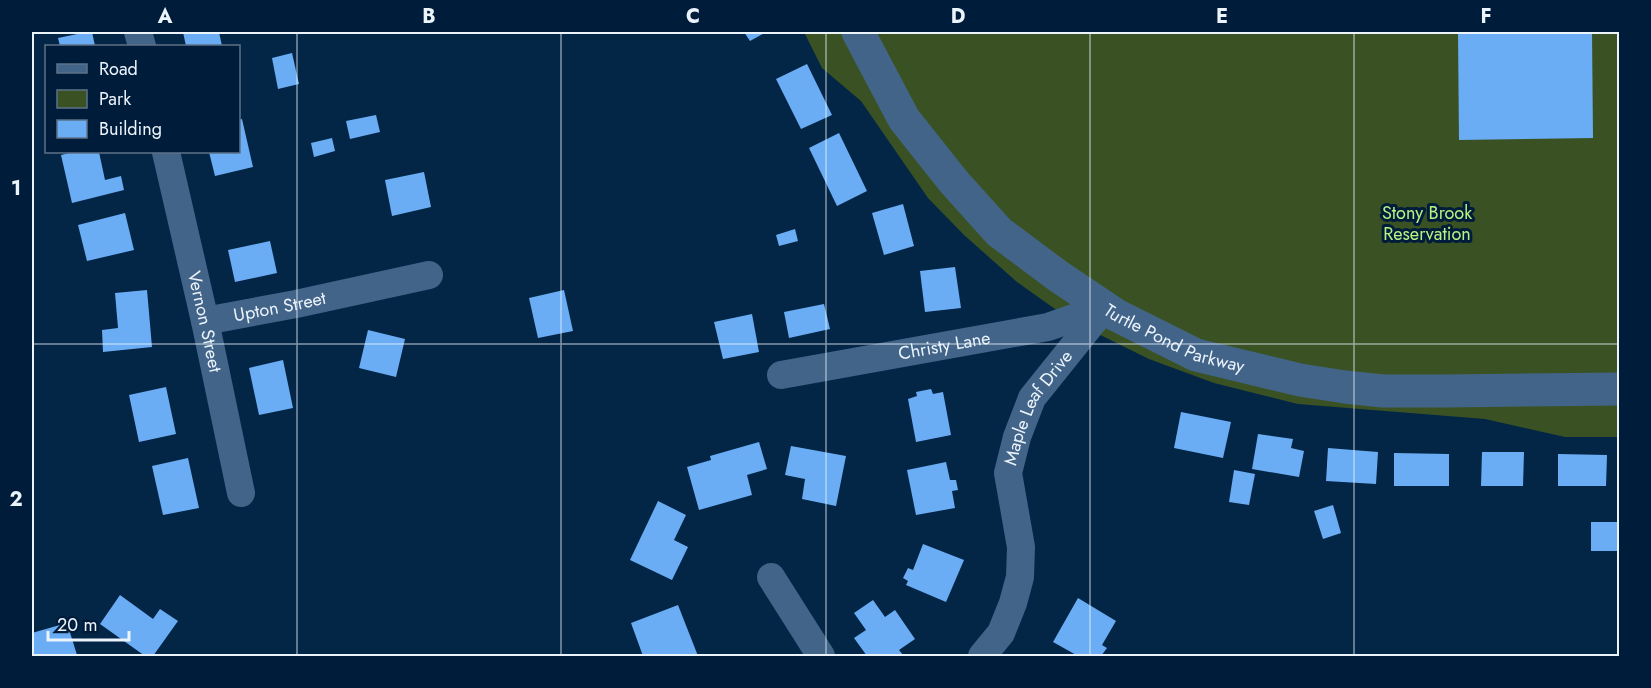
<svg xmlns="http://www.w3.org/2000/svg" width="1651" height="688" font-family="Jost,sans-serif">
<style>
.green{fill:#3a5223}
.building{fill:#6badf5}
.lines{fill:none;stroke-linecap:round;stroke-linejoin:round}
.street{stroke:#426489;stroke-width:28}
.secondary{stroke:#426489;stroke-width:33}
.grid{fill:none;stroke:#ebf3fb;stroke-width:1.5;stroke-opacity:0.55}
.labels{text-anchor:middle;stroke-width:6;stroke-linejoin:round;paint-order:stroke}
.park-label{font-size:18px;fill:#b7f282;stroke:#001c3b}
.street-label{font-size:18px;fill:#ebf3fb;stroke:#001c3b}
.neatline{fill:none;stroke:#ebf3fb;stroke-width:2}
.grid-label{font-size:20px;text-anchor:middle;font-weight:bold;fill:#ebf3fb}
</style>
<rect width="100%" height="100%" fill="#042646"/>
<path class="green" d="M804 32H1619V437H1565L1485 419 1298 404 1214 383 1149 359 1072 321 1017 282 964 235 928 198 861 101 822 68Z"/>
<g class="building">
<path d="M87 32H92L95 46H60L58 38Z"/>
<path d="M183 32H219L222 46H186Z"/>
<path d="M744 32H766L750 41Z"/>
<path d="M1458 32H1592L1593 138 1459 140Z"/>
<path d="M292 53 299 84 278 89 272 58Z"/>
<path d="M807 64 832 115 801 129 776 79Z"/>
<path d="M376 115 380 132 350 139 346 121Z"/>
<path d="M242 119 253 167 215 176 209 152H238V120Z"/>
<path d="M839 133 867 191 837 206 809 148Z"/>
<path d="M332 138 335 151 314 157 311 143Z"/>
<path d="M74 152H99L105 180 121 176 124 190 72 203 61 155Z"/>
<path d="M424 172 431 207 392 216 385 180Z"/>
<path d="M903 204 914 246 884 255 872 213Z"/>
<path d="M125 213 134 250 87 261 78 225Z"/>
<path d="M795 229 798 241 779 246 776 235Z"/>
<path d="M270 241 277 273 235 282 228 250Z"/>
<path d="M955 267 961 308 925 312 920 271Z"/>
<path d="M147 290 152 347 103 352 102 330 118 328 115 293Z"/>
<path d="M564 290 573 331 538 338 529 298Z"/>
<path d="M824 304 830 329 789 338 784 312Z"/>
<path d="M752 314 759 352 723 359 714 322Z"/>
<path d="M368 330 405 339 396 377 359 368Z"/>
<path d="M283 360 293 408 259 415 249 368Z"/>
<path d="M166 387 176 434 139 442 129 395Z"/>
<path d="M931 389 933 394 943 392 951 435 916 442 908 399 917 396 916 392Z"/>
<path d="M1181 412 1231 422 1223 458 1174 448Z"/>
<path d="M1258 434 1293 439 1291 448 1304 451 1299 477 1252 469Z"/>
<path d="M759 442 767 469 747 475 752 495 699 510 687 467 711 460 710 456Z"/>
<path d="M791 446 846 456 836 506 802 499 805 479 785 475Z"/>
<path d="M1328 448 1378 452 1376 484 1326 481Z"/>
<path d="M1482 452H1524L1523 486H1481Z"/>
<path d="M1394 453 1449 454V486H1394Z"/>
<path d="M1558 454 1607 455 1606 486H1558Z"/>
<path d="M188 458 199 508 163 515 152 466Z"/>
<path d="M946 462 950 480H956L958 490 952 491 955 508 916 515 907 470Z"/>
<path d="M1234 470 1255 474 1249 505 1229 502Z"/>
<path d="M658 501 686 515 674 540 688 547 672 580 630 560Z"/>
<path d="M1333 505 1341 533 1323 539 1314 511Z"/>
<rect x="1591" y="522" width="29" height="29"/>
<path d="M923 544 964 560 946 602 906 585 908 581 903 578 908 568 913 570Z"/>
<path d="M120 595 153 619 160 609 178 621 153 656H145L100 624Z"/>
<path d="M1078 598 1116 621 1102 645 1107 648 1101 656H1078L1053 642Z"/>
<path d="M873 600 885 617 895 610 915 639 899 650 903 655 902 656H867L854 638 866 630 854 613Z"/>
<path d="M678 605 698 656H643L631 623Z"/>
<path d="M67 623 77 655 32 656V633Z"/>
</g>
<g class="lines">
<g class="street">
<path d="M138 32 142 46"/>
<path id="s1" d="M166 152 205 321 241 493"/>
<path id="s2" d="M205 321 296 304 429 275"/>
<path id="s3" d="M781 375 1048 327 1105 307"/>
<path d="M771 577 821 656"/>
<path id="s4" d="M982 656 1001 633 1013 603 1020 577 1021 547 1008 473 1017 437 1032 398 1105 307"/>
</g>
<path class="secondary" id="s5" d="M858 32 904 119 954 182 999 232 1058 276 1116 315 1196 355 1300 380 1345 387 1383 391H1444L1620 389"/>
</g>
<path class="grid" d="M297 32V656M561 32V656M826 32V656M1090 32V656M1354 32V656M32 344H1620"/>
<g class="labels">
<g class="park-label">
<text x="1427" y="219">Stony Brook<tspan x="1427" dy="21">Reservation</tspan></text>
</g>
<g class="street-label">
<text dy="6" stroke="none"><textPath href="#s2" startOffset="76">Upton Street</textPath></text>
<text dy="6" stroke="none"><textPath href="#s1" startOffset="174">Vernon Street</textPath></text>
<text dy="6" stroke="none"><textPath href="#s5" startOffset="453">Turtle Pond Parkway</textPath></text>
<text dy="6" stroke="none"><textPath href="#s3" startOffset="166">Christy Lane</textPath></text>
<text dy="6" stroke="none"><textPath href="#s4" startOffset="267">Maple Leaf Drive</textPath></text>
</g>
</g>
<rect width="1651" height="688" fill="none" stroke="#001c3b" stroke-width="66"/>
<rect x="45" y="45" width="195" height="108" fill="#001c3b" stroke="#5e7288" stroke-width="1.5"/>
<rect x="57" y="64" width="30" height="9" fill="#426489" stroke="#5e7288" stroke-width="1.5"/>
<text x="99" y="75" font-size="18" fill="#ebf3fb">Road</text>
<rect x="57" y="90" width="30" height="18" fill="#3a5223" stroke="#5e7288" stroke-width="1.5"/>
<text x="99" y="105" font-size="18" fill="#ebf3fb">Park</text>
<rect x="57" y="120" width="30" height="18" fill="#6badf5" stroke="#5e7288" stroke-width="1.5"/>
<text x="99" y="135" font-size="18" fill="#ebf3fb">Building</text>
<path d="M48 631v9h81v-9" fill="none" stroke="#ebf3fb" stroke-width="3"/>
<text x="57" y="631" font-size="18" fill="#ebf3fb" stroke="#001c3b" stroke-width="4.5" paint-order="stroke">20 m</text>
<rect x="33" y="33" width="1585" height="622" class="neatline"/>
<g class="grid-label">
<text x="165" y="23">A</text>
<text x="429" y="23">B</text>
<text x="693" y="23">C</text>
<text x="958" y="23">D</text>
<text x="1222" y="23">E</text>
<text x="1486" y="23">F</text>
<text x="16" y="195">1</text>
<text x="16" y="506">2</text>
</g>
</svg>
